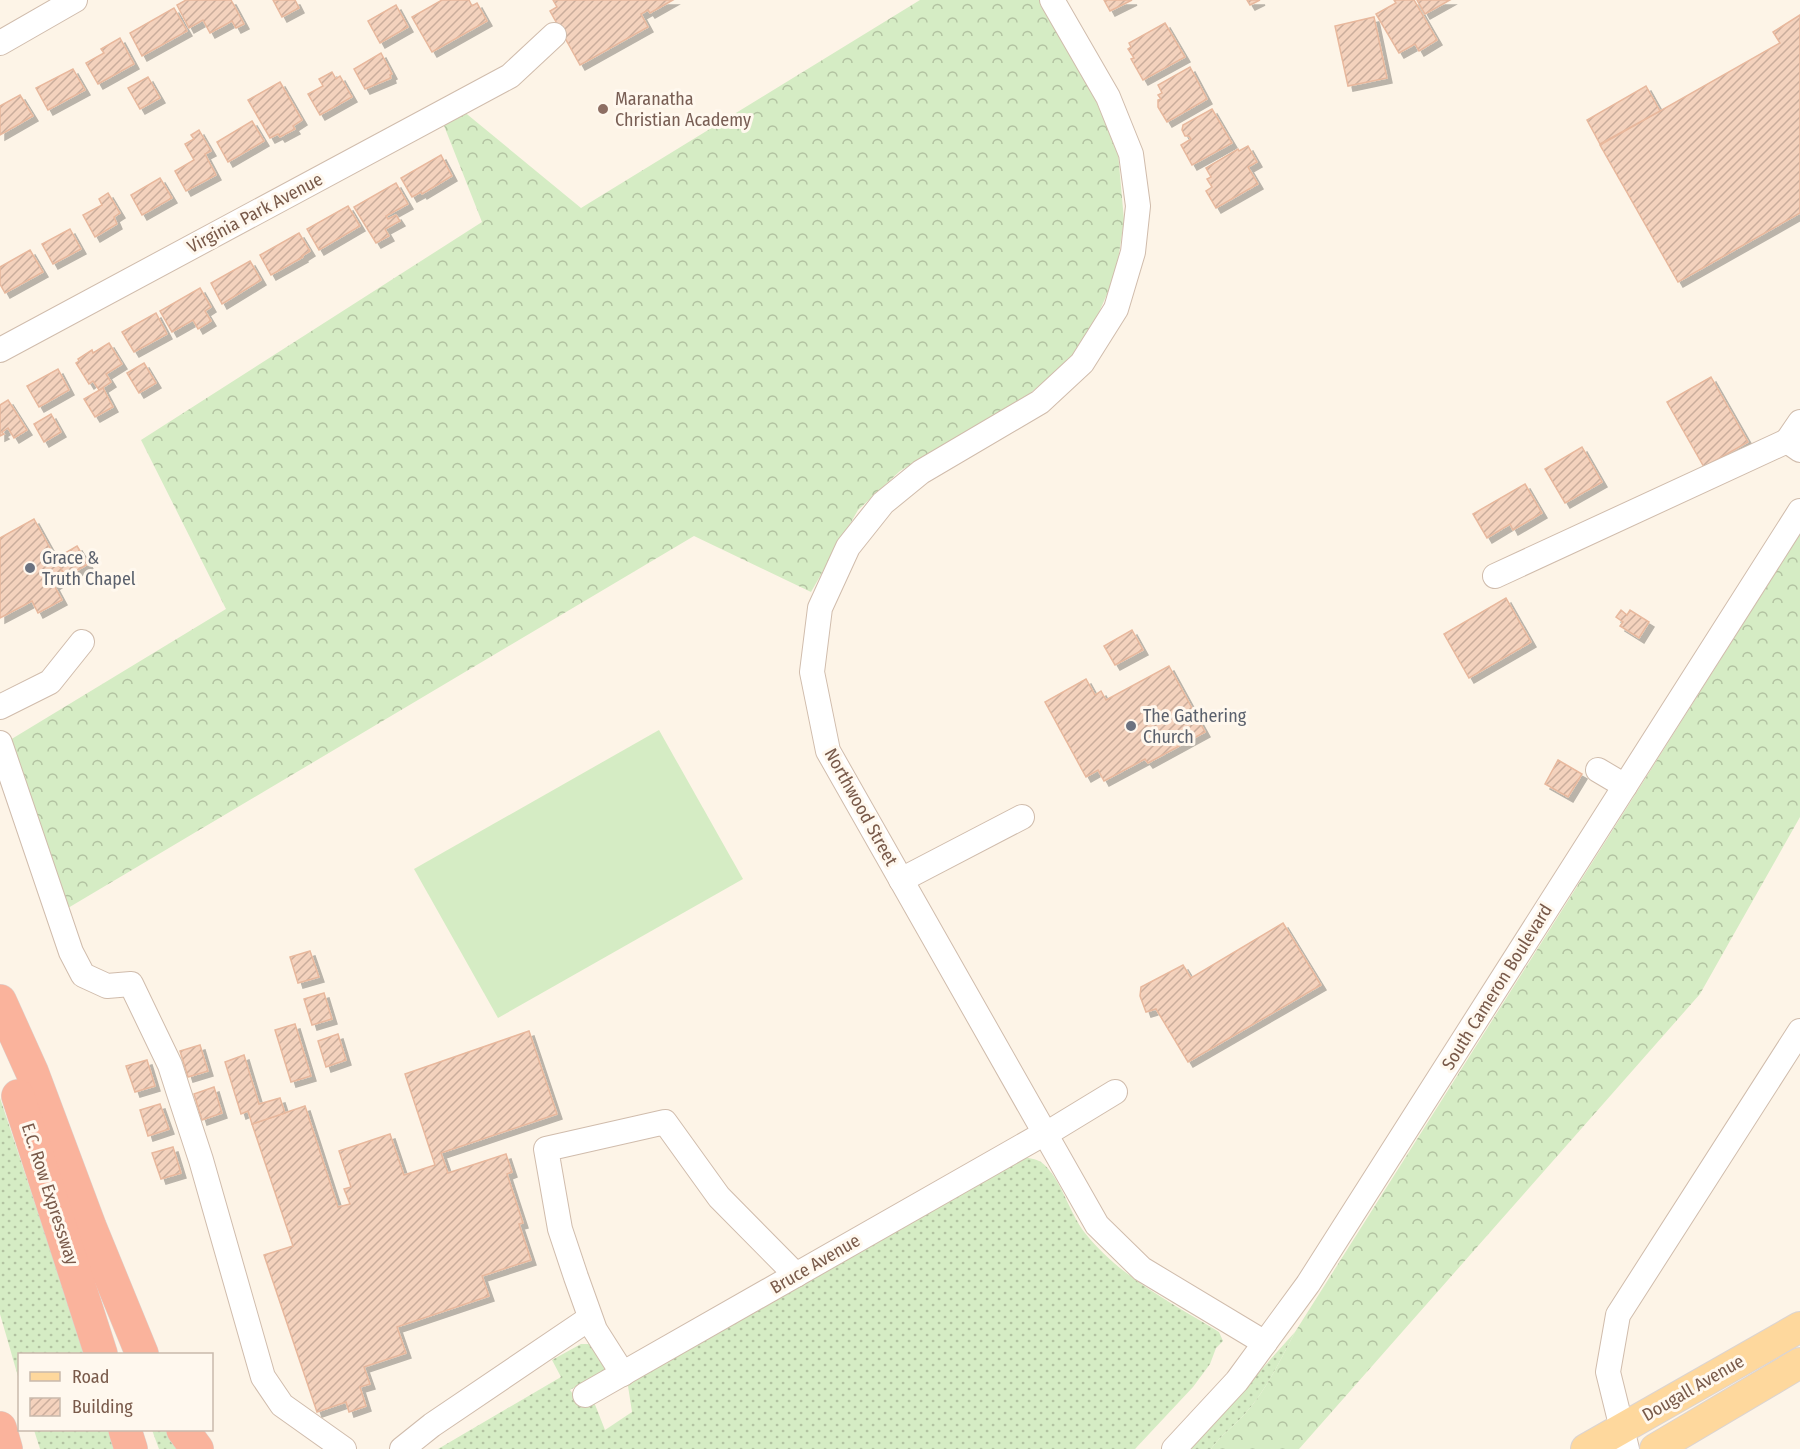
<svg xmlns="http://www.w3.org/2000/svg" width="1800" height="1449" font-family="'Fira Sans Condensed',sans-serif">
<style>
.grass{fill:url(#grass-dots)}
.forest{fill:url(#forest-crowns)}
.pitch{fill:#d5ecc4}
.building{fill:url(#building-hatch);stroke:#e8b89d;stroke-width:1.5;filter:url(#shadow)}
.lines{fill:none;stroke-linecap:round;stroke-linejoin:round}
.minor-casing{stroke:#d0bcac;stroke-width:26}
.major-casing{stroke:#dcd4d0;stroke-width:32}
.highway-casing{stroke:#dcd4d0;stroke-width:34}
.minor{stroke:#fff;stroke-width:24}
.major{stroke:#fed89d;stroke-width:30}
.highway{stroke:#fab39c;stroke-width:33}
.education-dot{fill:#8d6e63;stroke:#fff8ee;stroke-width:2}
.worship-dot{fill:#6b7280;stroke:#fff8ee;stroke-width:2}
.labels{text-anchor:middle;stroke-width:6;stroke-linejoin:round;paint-order:stroke}
.education-label{font-size:18px;fill:#785e54;stroke:#fff8ee;text-anchor:start}
.street-label{font-size:18px;fill:#795a4a;stroke:#fff8ee}
.worship-label{font-size:18px;fill:#5b616d;stroke:#fff8ee;text-anchor:start}
</style>
<defs>
<pattern id="grass-dots" width="8" height="8" patternUnits="userSpaceOnUse" patternTransform="scale(1.5)"><rect width="8" height="8" fill="#d5ecc4"/><path d="M2 2h.1M6 6h.1" fill="none" stroke="#b2c2a1" stroke-width="1.8" stroke-linecap="round"/></pattern>
<pattern id="forest-crowns" width="20" height="18" patternUnits="userSpaceOnUse" patternTransform="scale(1.5)"><rect width="20" height="18" fill="#d5ecc4"/><path d="M2 6a3 3 0 1 1 6 0M12 15a3 3 0 1 1 6 0" fill="none" stroke="#b2c2a1"/></pattern>
<pattern id="building-hatch" width="6" height="6" patternUnits="userSpaceOnUse" patternTransform="scale(1.5)"><rect width="6" height="6" fill="#f4d2bd"/><path d="M-1 1l2-2M0 6l6-6M5 7l2-2" fill="none" stroke="#caad9c"/></pattern>
<filter id="shadow"><feDropShadow dx="5" dy="5" stdDeviation="0" flood-color="#0004"/></filter>
</defs>
<rect width="100%" height="100%" fill="#fdf4e7"/>
<g class="grass">
<path d="M0 1098 85 1354H20L19 1380 0 1314Z"/>
<path d="M1023 1157C1028 1158 1036 1159 1041 1162 1061 1177 1069 1213 1085 1233 1120 1277 1172 1303 1219 1332L1223 1341 1216 1348 1210 1364 1193 1387 1135 1449H438L561 1377 552 1360 581 1344H592L606 1369 570 1390 582 1407 594 1402 605 1430 632 1412 628 1386 643 1371Z"/>
<path d="M1295 1332C1280 1361 1266 1391 1243 1416 1233 1427 1220 1436 1211 1449H1190Z"/>
<path d="M34 1430H109L115 1449H40Z"/>
<path d="M152 1430H174L187 1449H159Z"/>
</g>
<g class="forest">
<path d="M920 0H1040L1087 80 1118 153 1124 220 1116 274 1096 319 1069 361 1029 394 900 471 858 510 811 592 694 536 68 908 10 740 226 609 141 440 482 222 439 113 457 104 468 115 581 208Z"/>
<path d="M1800 534V817L1700 994 1299 1449H1211C1220 1436 1233 1427 1243 1416 1266 1391 1280 1361 1295 1332Z"/>
</g>
<path class="pitch" d="M659 730 743 879 498 1018 414 869Z"/>
<g class="building">
<path d="M186 0H231L244 24 236 28 232 21 210 33 203 20 189 28 177 5Z"/>
<path d="M273 0H295L299 8 282 17Z"/>
<path d="M442 0H469L472 6 477 3 487 21 432 52 412 17Z"/>
<path d="M553 0H673L650 13 648 10 641 14 648 27 580 65 550 11 557 7Z"/>
<path d="M1104 0H1132L1110 11Z"/>
<path d="M1247 0H1260L1250 5Z"/>
<path d="M1394 0H1414L1437 40 1419 51 1415 44 1399 53 1376 14 1396 3Z"/>
<path d="M1417 0H1450L1425 14Z"/>
<path d="M396 5 408 27 380 43 368 21Z"/>
<path d="M174 8 187 31 142 56 130 33Z"/>
<path d="M1800 15V213L1678 282 1600 145 1780 43 1773 32Z"/>
<path d="M1374 17 1387 78 1348 86 1335 26Z"/>
<path d="M1165 23 1185 57 1143 80 1131 59 1134 58 1128 49 1131 47 1129 43Z"/>
<path d="M120 38 134 64 98 84 86 63 104 53 101 49Z"/>
<path d="M381 53 392 74 390 75 391 78 365 89 354 69Z"/>
<path d="M1190 67 1207 99 1167 122 1158 107V100L1161 99 1158 95 1162 93 1158 85Z"/>
<path d="M73 69 85 90 48 110 36 88Z"/>
<path d="M332 72 336 79 340 76 352 97 320 115 308 94 323 86 319 79Z"/>
<path d="M148 77 160 98 140 109 128 88Z"/>
<path d="M280 82 302 120 293 126 295 129 280 137 278 134 270 138 248 100Z"/>
<path d="M1646 86 1660 111 1600 144 1587 120Z"/>
<path d="M20 95 33 116 0 135V106Z"/>
<path d="M1212 109 1232 143 1192 165 1181 145 1191 139 1189 136H1185L1182 130 1183 125Z"/>
<path d="M252 121 264 141 228 162 217 142Z"/>
<path d="M199 130 211 151 205 154 216 175 186 191 175 171 194 160 185 144 194 139 191 135Z"/>
<path d="M1248 146 1257 162 1248 167 1258 184 1216 208 1206 191 1212 187 1207 179 1211 177 1206 168 1238 149 1239 151Z"/>
<path d="M441 155 452 176 422 194 421 192 412 197 401 178Z"/>
<path d="M160 178 172 198 142 215 131 195Z"/>
<path d="M396 183 408 204 386 216 388 219 396 215 400 221 385 229 389 236 376 243 354 207Z"/>
<path d="M108 193 120 213 114 217 117 224 95 237 83 215 102 205 99 199Z"/>
<path d="M348 206 360 226 319 250 307 229Z"/>
<path d="M70 229 81 249 53 264 42 244Z"/>
<path d="M299 233 310 251 302 256 303 257 271 275 260 255Z"/>
<path d="M30 250 43 272 5 293 0 284V267Z"/>
<path d="M250 261 261 280 222 304 211 283Z"/>
<path d="M200 288 211 307 205 311 211 321 198 329 193 320 172 332 160 311Z"/>
<path d="M156 313 167 334 134 352 122 332Z"/>
<path d="M109 343 122 364 106 374 111 382 99 390 93 381 89 384 76 363 79 361 78 359 92 350 93 353Z"/>
<path d="M144 363 156 383 139 393 127 373Z"/>
<path d="M58 369 69 390 39 407 27 386Z"/>
<path d="M1711 377 1748 442 1704 467 1667 402Z"/>
<path d="M103 388 113 407 95 417 84 399Z"/>
<path d="M8 400 27 430 14 438 8 428 2 432 4 434 0 436V405Z"/>
<path d="M51 414 61 432 44 442 34 424Z"/>
<path d="M1582 447 1602 482 1565 503 1545 469Z"/>
<path d="M1525 484 1542 513 1513 530 1510 524 1487 538 1473 514Z"/>
<path d="M34 519 66 577 54 585 62 600 38 613 32 601 0 618V538Z"/>
<path d="M77 546 88 564 66 577 55 559Z"/>
<path d="M1506 598 1531 642 1469 678 1444 634Z"/>
<path d="M1621 610 1627 615 1630 610 1649 622 1639 638 1620 626 1623 622 1616 617Z"/>
<path d="M1132 630 1143 650 1115 665 1104 646Z"/>
<path d="M1169 666 1205 732 1148 763 1145 759 1104 781 1098 770 1086 777 1045 702 1086 679 1095 695 1101 691 1106 700Z"/>
<path d="M1558 760 1582 774 1568 797 1545 784Z"/>
<path d="M1283 923 1321 985 1188 1062 1156 1009 1146 1012 1140 996 1141 987 1183 965 1191 978Z"/>
<path d="M310 951 319 977 298 983 290 957Z"/>
<path d="M324 993 332 1019 312 1025 304 999Z"/>
<path d="M295 1024 311 1076 291 1082 275 1030Z"/>
<path d="M529 1031 557 1114 441 1153 448 1173 506 1154 512 1172 507 1174 523 1223 519 1224 531 1260 482 1276 489 1296 397 1327 406 1353 364 1367 370 1384 360 1387 366 1406 349 1412 346 1402 317 1412 264 1255 293 1246 252 1124 305 1106 338 1207 350 1204 344 1189 351 1187 339 1151 390 1134 404 1175 435 1165 405 1074Z"/>
<path d="M338 1034 346 1060 326 1067 318 1041Z"/>
<path d="M200 1045 208 1071 188 1077 180 1051Z"/>
<path d="M244 1055 259 1104 280 1098 285 1113 252 1124 248 1111 241 1114 225 1062Z"/>
<path d="M147 1060 155 1086 135 1092 126 1066Z"/>
<path d="M214 1087 222 1113 202 1120 194 1094Z"/>
<path d="M160 1104 169 1129 148 1136 140 1110Z"/>
<path d="M173 1147 181 1173 161 1179 152 1153Z"/>
</g>
<g class="lines">
<defs>
<g id="minor">
<path d="M1052 0 1108 97 1131 154 1138 206 1133 252 1116 309 1082 363 1040 402 921 472 883 503 848 547 820 608 812 672 828 751 1097 1225 1142 1269 1265 1343"/>
<path d="M0 43 75 0"/>
<path d="M0 350 510 76 554 35"/>
<path d="M1787 441 1800 422"/>
<path d="M1495 576 1787 441 1800 450"/>
<path d="M0 707 50 682 82 642"/>
<path d="M0 743 71 952 83 975 107 986 131 984 170 1065 178 1090 201 1160 263 1377 282 1405 344 1449"/>
<path d="M1598 770 1625 786"/>
<path d="M901 880 1022 817"/>
<path d="M1046 1134 1115 1092"/>
<path d="M623 1374 595 1330 576 1277 560 1229 546 1149 665 1122 719 1197 796 1275"/>
<path d="M585 1395 1045 1133"/>
<path d="M402 1449 432 1425 590 1318"/>
<path d="M1174 1449 1237 1381 1308 1284 1800 511"/>
<path d="M1627 1449 1608 1372 1618 1315 1800 1031"/>
</g>
<g id="major">
<path d="M1586 1449 1800 1327"/>
<path d="M1655 1449 1800 1363"/>
</g>
<g id="highway">
<path d="M0 1001 32 1072 90 1227 142 1354"/>
<path d="M18 1096 101 1354"/>
<path d="M0 1428 6 1449"/>
<path d="M125 1430 131 1449"/>
<path d="M183 1430 197 1449"/>
</g>
</defs>
<use href="#minor" class="minor-casing"/>
<use href="#major" class="major-casing"/>
<use href="#highway" class="highway-casing"/>
<use href="#minor" class="minor"/>
<use href="#major" class="major"/>
<use href="#highway" class="highway"/>
</g>
<circle class="education-dot" cx="603" cy="109" r="6"/>
<g class="worship-dot">
<circle cx="30" cy="568" r="6"/>
<circle cx="1131" cy="726" r="6"/>
</g>
<g class="labels">
<g class="education-label">
<text x="615" y="105">Maranatha<tspan x="615" dy="21">Christian Academy</tspan></text>
</g>
<g class="street-label">
<text transform="translate(255 213) rotate(-28)" y="6">Virginia Park Avenue</text>
<text transform="translate(861 807) rotate(61)" y="6">Northwood Street</text>
<text transform="translate(1497 987) rotate(-58)" y="6">South Cameron Boulevard</text>
<text transform="translate(50 1194) rotate(72)" y="6">E.C. Row Expressway</text>
<text transform="translate(815 1264) rotate(-30)" y="6">Bruce Avenue</text>
<text transform="translate(1693 1388) rotate(-30)" y="6">Dougall Avenue</text>
</g>
<g class="worship-label">
<text x="42" y="564">Grace &amp;<tspan x="42" dy="21">Truth Chapel</tspan></text>
<text x="1143" y="722">The Gathering<tspan x="1143" dy="21">Church</tspan></text>
</g>
</g>
<rect x="18" y="1353" width="195" height="78" fill="#fff8ee" stroke="#c9b9ac" stroke-width="1.5"/>
<rect x="30" y="1372" width="30" height="9" fill="#fed89d" stroke="#c9b9ac" stroke-width="1.5"/>
<text x="72" y="1383" font-size="18" fill="#795a4a">Road</text>
<rect x="30" y="1398" width="30" height="18" fill="url(#building-hatch)" stroke="#c9b9ac" stroke-width="1.5"/>
<text x="72" y="1413" font-size="18" fill="#795a4a">Building</text>
</svg>
